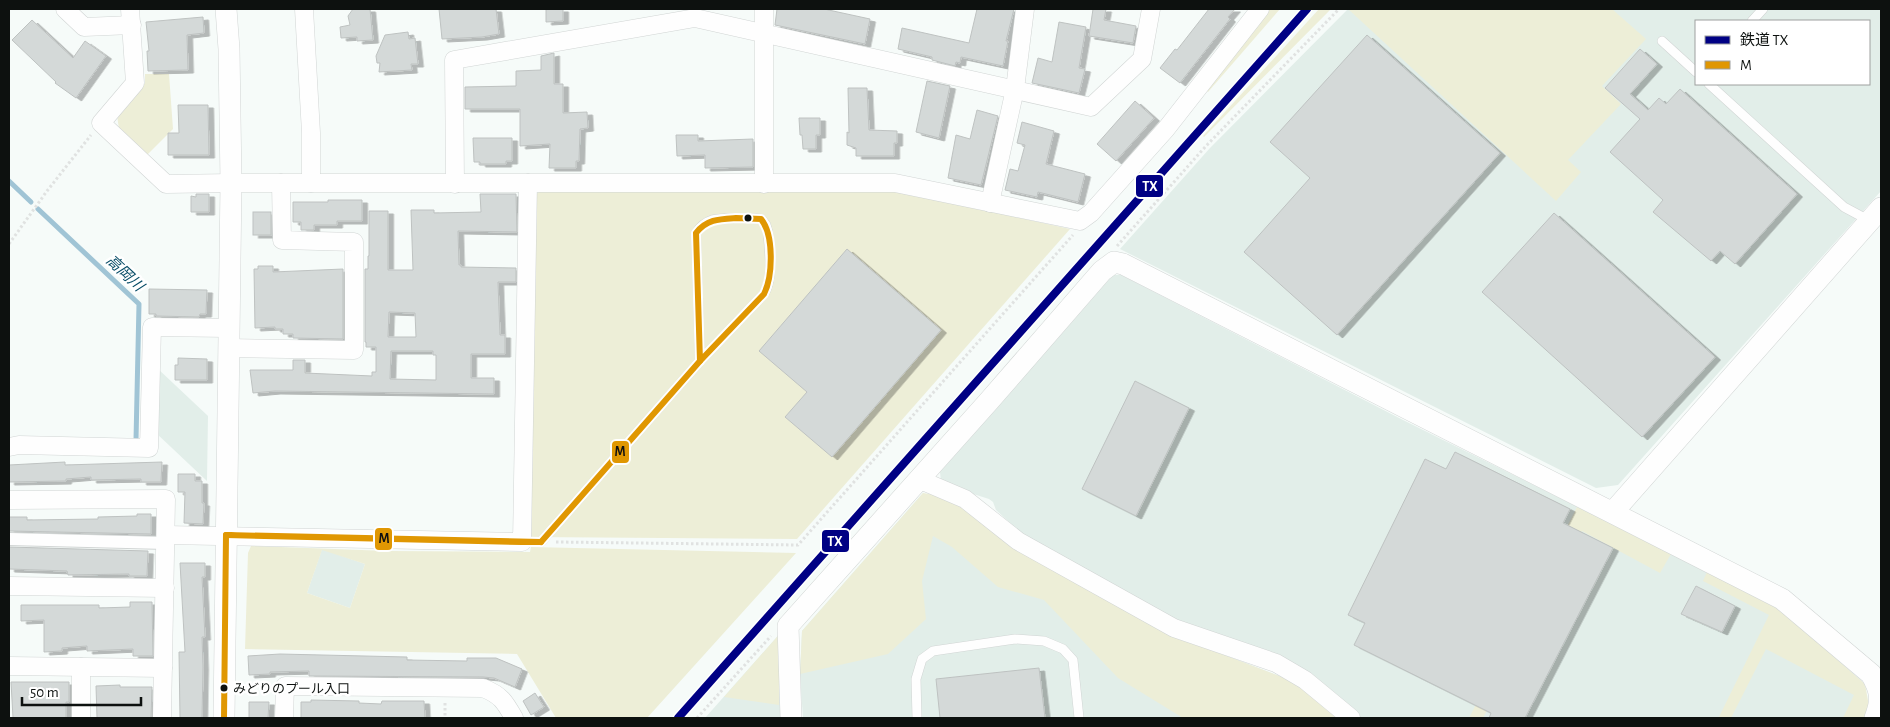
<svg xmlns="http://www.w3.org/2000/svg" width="1890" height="727" font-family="'Alegreya Sans','Noto Sans JP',sans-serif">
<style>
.built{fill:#e2eee9;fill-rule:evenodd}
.green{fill:#edeed7;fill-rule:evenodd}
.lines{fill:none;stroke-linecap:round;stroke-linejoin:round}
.stream{stroke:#a0c4d5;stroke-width:5}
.building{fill:#d4d9d8;stroke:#bec2c1;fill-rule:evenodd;filter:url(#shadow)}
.service-casing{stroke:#d1d5d4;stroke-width:10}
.pedestrian-casing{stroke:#d1d5d4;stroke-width:14}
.minor-casing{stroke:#d1d5d4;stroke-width:19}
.tertiary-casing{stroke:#d1d5d4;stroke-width:22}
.path{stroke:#e0e2e1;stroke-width:3;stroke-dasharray:2.5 2.5;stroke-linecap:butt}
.service{stroke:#fefefe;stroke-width:9}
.pedestrian{stroke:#fefefe;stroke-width:12}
.minor{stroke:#fefefe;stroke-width:18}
.tertiary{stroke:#fefefe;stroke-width:21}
.bus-1-casing{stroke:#fff;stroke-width:10}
.bus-1{stroke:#e09702;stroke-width:6}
.rail-1-casing{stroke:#fff;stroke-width:11}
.rail-1{stroke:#000084;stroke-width:8}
.bus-dot{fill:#0d110f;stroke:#fff;stroke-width:2}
.labels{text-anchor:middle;stroke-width:5;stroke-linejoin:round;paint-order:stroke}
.bus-label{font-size:13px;fill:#0d110f;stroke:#fff;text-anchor:start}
.water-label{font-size:15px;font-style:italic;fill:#074c66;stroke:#fff}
.line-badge{stroke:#fff;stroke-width:2}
.badge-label{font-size:14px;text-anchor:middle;font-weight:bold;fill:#fff}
.pale-badge-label{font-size:14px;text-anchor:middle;font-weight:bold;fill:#111}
</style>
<defs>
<filter id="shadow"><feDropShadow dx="5.5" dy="3" stdDeviation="0" flood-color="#0004"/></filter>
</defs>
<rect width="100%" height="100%" fill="#f6fbf9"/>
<g class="built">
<path d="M1348 9H1881V191L1618 485 1596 488 1120 249 1210 148ZM1696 21H1869V84H1696Z"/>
<path d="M1113 275H1121L1403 420 1776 606 1865 684 1866 718H1361L1339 697 1189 625 1167 616 1020 532 996 510 993 502 989 499 964 491 941 481 940 472Z"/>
<path d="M157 368 208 416 207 481 155 432Z"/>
<path d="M923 493 1167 633 1282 677 1336 718H803L800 674 802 631Z"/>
<path d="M322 549 365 564 350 608 307 593Z"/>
<path d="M779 634 780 718H705L776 638Z"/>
</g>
<g class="green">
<path d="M1268 9H1280L1208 92 1206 90Z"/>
<path d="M1319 9H1331L1204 137 1203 136Z"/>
<path d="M1348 9H1612L1646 39 1602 86 1621 104 1568 160 1581 172 1556 201Z"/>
<path d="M145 74H169L173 129 147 155 119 129 117 115 145 83Z"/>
<path d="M540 191H899L1070 229 797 539 530 537 535 195Z"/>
<path d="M923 493 942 496 976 516 1167 633 1282 677 1300 687 1336 718H1183L1118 678 1044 600 998 587 952 547 933 536 922 581 926 619 888 654 800 674 802 631Z"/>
<path d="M1577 507 1671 554 1660 573 1582 531 1483 718H1469Z"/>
<path d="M251 546 388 551 530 552 531 547 796 553 647 718H556L517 654 245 649 248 553ZM322 550 365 564 350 608 307 593Z"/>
<path d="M1707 572 1776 606 1865 684 1869 706 1866 718H1843L1854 695 1766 649 1731 718 1719 717 1769 615 1703 581Z"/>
<path d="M779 634V705L724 697 776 638Z"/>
</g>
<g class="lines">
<g class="stream">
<path d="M9 181 31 202"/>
<path d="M38 209 139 304 136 440"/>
</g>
</g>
<g class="building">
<path d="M353 9H370L373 40 357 41V37L341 38 340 27 350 25 348 16Z"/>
<path d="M439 9H496L499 34 482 37 442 39Z"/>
<path d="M546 9H563V21L546 22Z"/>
<path d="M777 9H824L870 19 865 44 775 25Z"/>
<path d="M977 9H1014L1006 41H1008L1003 66 961 57 960 63 956 62 955 66 932 60V57L898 49 902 28 969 43Z"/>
<path d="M1093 9H1106L1104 20 1136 26 1133 43 1089 36Z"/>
<path d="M1209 9H1235L1228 17 1230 19 1180 83 1160 68 1175 49 1177 50Z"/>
<path d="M203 17 204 33 187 35 188 70 148 71 147 51H149L146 22Z"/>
<path d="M32 20 73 58 85 41 106 56 76 98 55 83 56 82 12 40Z"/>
<path d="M1059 22 1086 27 1079 68 1085 69 1079 93 1032 83 1038 58 1052 62Z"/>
<path d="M408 32 409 39 415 38 418 64H411L412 70 379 72 380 63H377L376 56 385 35Z"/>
<path d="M1367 35 1500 153 1337 335 1244 252 1310 178 1270 142Z"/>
<path d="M1640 49 1657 64 1630 94 1648 110 1659 98 1666 104 1680 89 1797 194 1735 264 1720 251 1711 261 1653 212 1663 200 1610 152 1640 119 1605 88Z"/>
<path d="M554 53V84H563V113L587 112 588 128 580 129 579 161H576V168H549L550 144 520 146V109H465V87L516 86V71L541 70V56Z"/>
<path d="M927 81 950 86 939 138 916 132Z"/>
<path d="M848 88H867L869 130 897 131V143H894V156H856V148L847 145V132L849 133Z"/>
<path d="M1135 101 1154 118 1116 161 1097 144Z"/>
<path d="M178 105H208L209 155H168V133H179Z"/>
<path d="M977 110 998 116 981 185 948 178 956 135 970 139Z"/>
<path d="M799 118H820V135H816V149H803L802 135H800Z"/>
<path d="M1022 122 1054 131 1046 164 1085 174 1078 202 1038 192 1037 197 1005 190 1010 169 1018 171 1025 145 1017 143Z"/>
<path d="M676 135H698V141L753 139V167L705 168V155L677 156Z"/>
<path d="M473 138H512V161H506V164H480V162H474Z"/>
<path d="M196 194H209V212H191V196L196 197Z"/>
<path d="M480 194H516L517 232 458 231 459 265H461V267L516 268V282H498L500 335H505V354H471V378H494V394L275 391 253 393 250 370H293V360H305V373L372 376V372H376V347H366V342H365V269H368V256H369V211H388V270H413L411 210H434V213L481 212ZM389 312 415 313 416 337H388ZM391 351H433V355H436V380L390 379Z"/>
<path d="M328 200H362V221H337V225H314V230H301V222H293V202H328Z"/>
<rect x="253" y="212" width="18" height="23"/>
<path d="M1554 213 1715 357 1642 437 1482 292Z"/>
<path d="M847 249 941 330 832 457 785 417 807 392 759 351Z"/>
<path d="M258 266H273V272L343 269V339L293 338V334H283V329H275V327L255 328 254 269H258Z"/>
<path d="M149 289 207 290 206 314H200L199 317 156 316V314H149Z"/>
<path d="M178 358 207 359V380H175V365H178Z"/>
<path d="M1135 381 1189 408 1136 516 1082 489Z"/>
<path d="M1455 452 1570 509 1563 523 1613 548 1525 718H1489L1491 713 1354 645 1365 623 1348 615 1425 459 1446 469Z"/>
<path d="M65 462V465L162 462 161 482H141V479L91 480V477L66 479V481L9 482V465Z"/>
<path d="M178 474H195V481H202V503H204L203 524 184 523 185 492H178Z"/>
<path d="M137 514H151V534L9 531V517H27V520L98 519V517L137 516Z"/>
<path d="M9 547 148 551 147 576H129V574L68 575 67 571 9 569Z"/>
<path d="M180 563H205V577H202L205 637H202L203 667 202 718H180L179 652H185Z"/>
<path d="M1696 586 1735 606 1722 632 1681 614Z"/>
<path d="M130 602H152L153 656H133V649L87 651V646L62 648V651L44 652V620L21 621V605H99V608L130 607Z"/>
<path d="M280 654 407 657V660L467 661V658H496L522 669 515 687 494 678 483 677 309 676V671L270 672V674L249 675 248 656Z"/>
<path d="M1039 668 1045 718H940L936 679Z"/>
<path d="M11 682H69V702H66V718H13Z"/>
<path d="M120 685V687H152L151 718H97L96 686Z"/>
<path d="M535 693 544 707 531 715 523 701Z"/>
<path d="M311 700 359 701V703L381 704 382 701H424L425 718H301V702H311Z"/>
<path d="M249 702H269L268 718H249Z"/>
</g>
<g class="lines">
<defs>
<g id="service">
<path d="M1752 21 1763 9"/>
<path d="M1662 41 1696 72"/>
<path d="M1709 84 1844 207 1870 221"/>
<path d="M522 542H541L700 361 764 294C774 278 769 251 768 232L766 225 761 219C751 217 721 218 712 220 705 222 700 227 696 233L700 361"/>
<path d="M917 718 916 679 922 659 933 651 1015 639 1044 641 1063 649 1073 660 1079 718"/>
</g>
<path id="pedestrian" d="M9 539 166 543"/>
<g id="minor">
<path d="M65 9 84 27 132 25"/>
<path d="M130 9 135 83 101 123 166 184 231 183H895L1080 221 1091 213 1166 129 1260 9"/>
<path d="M304 9 311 133V183"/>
<path d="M764 9V184"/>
<path d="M455 184 454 60 695 18 1091 107 1142 59 1151 9"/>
<path d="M990 203 1015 89 1025 9"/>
<path d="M228 348 354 350V242L282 240 281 183"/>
<path d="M9 447 19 445 149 448 152 327 228 328"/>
<path d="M918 479 965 499 1018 541 1174 628 1276 663 1305 680 1351 718"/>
<path d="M9 500 166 499 162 718"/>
<path d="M166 535 522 542 528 183"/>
<path d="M9 586 165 588"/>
<path d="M9 666 163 668"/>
<path d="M81 667V718"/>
<path d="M284 718 285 686 483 688C501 695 505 702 514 718"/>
</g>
<g id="tertiary">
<path d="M1613 512 1881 208"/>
<path d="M224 718 231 183 229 49 226 9"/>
<path d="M791 718 788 626 989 401 1102 271 1114 262 1123 264 1782 599 1871 674C1881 691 1882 700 1875 718"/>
</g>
</defs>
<use href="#service" class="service-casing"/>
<use href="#pedestrian" class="pedestrian-casing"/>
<use href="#minor" class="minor-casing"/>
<use href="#tertiary" class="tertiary-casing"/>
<g class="path">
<path d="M9 244 47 191 91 135"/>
<path d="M1117 246 1206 146 1339 9"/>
<path d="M556 542 798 545 1073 235"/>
<path d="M445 703V718"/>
<path d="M697 718 771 636"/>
</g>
<use href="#service" class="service"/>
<use href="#pedestrian" class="pedestrian"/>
<use href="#minor" class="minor"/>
<use href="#tertiary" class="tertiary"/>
<defs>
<g id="bus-1">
<path d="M736 218 761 219C774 235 773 276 764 294L700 361 696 233C707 219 720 219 736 218Z"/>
<path d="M226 535 541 542H522Z"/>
<path d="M541 542 700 361"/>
<path d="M224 718 226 535"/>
</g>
</defs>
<use href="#bus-1" class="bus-1-casing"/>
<use href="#bus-1" class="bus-1"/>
<defs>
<path id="rail-1" d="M678 718 1307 9"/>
</defs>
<use href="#rail-1" class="rail-1-casing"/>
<use href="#rail-1" class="rail-1"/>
</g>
<g class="bus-dot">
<circle cx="748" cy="218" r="4.5"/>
<circle cx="224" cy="688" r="4.5"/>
</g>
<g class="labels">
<g class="bus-label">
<text x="233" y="693">みどりのプール入口</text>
</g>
<g class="water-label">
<text transform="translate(125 273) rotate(43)" y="5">高岡川</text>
</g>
</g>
<g class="line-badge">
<rect x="1135" y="174" width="29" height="24" rx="5" fill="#000084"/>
<rect x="611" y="440" width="19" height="24" rx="5" fill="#e09702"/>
<rect x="374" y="527" width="19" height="24" rx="5" fill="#e09702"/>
<rect x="821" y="529" width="29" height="24" rx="5" fill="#000084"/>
</g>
<g class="badge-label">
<text x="1150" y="191">TX</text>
<text x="835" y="546">TX</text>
</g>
<g class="pale-badge-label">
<text x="620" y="456">M</text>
<text x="384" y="543">M</text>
</g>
<rect width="1890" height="727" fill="none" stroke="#0d110f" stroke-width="20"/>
<rect x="1695" y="20" width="175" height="65" fill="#ffffff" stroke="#9ea09f"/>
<rect x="1705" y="36" width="25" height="8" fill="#000084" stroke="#9ea09f"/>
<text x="1740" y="45" font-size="15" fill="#0d110f">鉄道 TX</text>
<rect x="1705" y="61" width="25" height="8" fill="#e09702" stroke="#9ea09f"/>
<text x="1740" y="70" font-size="15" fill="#0d110f">M</text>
<path d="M22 697v8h119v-8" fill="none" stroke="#0d110f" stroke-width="2.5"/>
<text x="30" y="697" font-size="15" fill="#0d110f" stroke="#ffffff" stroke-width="4" paint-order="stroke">50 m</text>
</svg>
